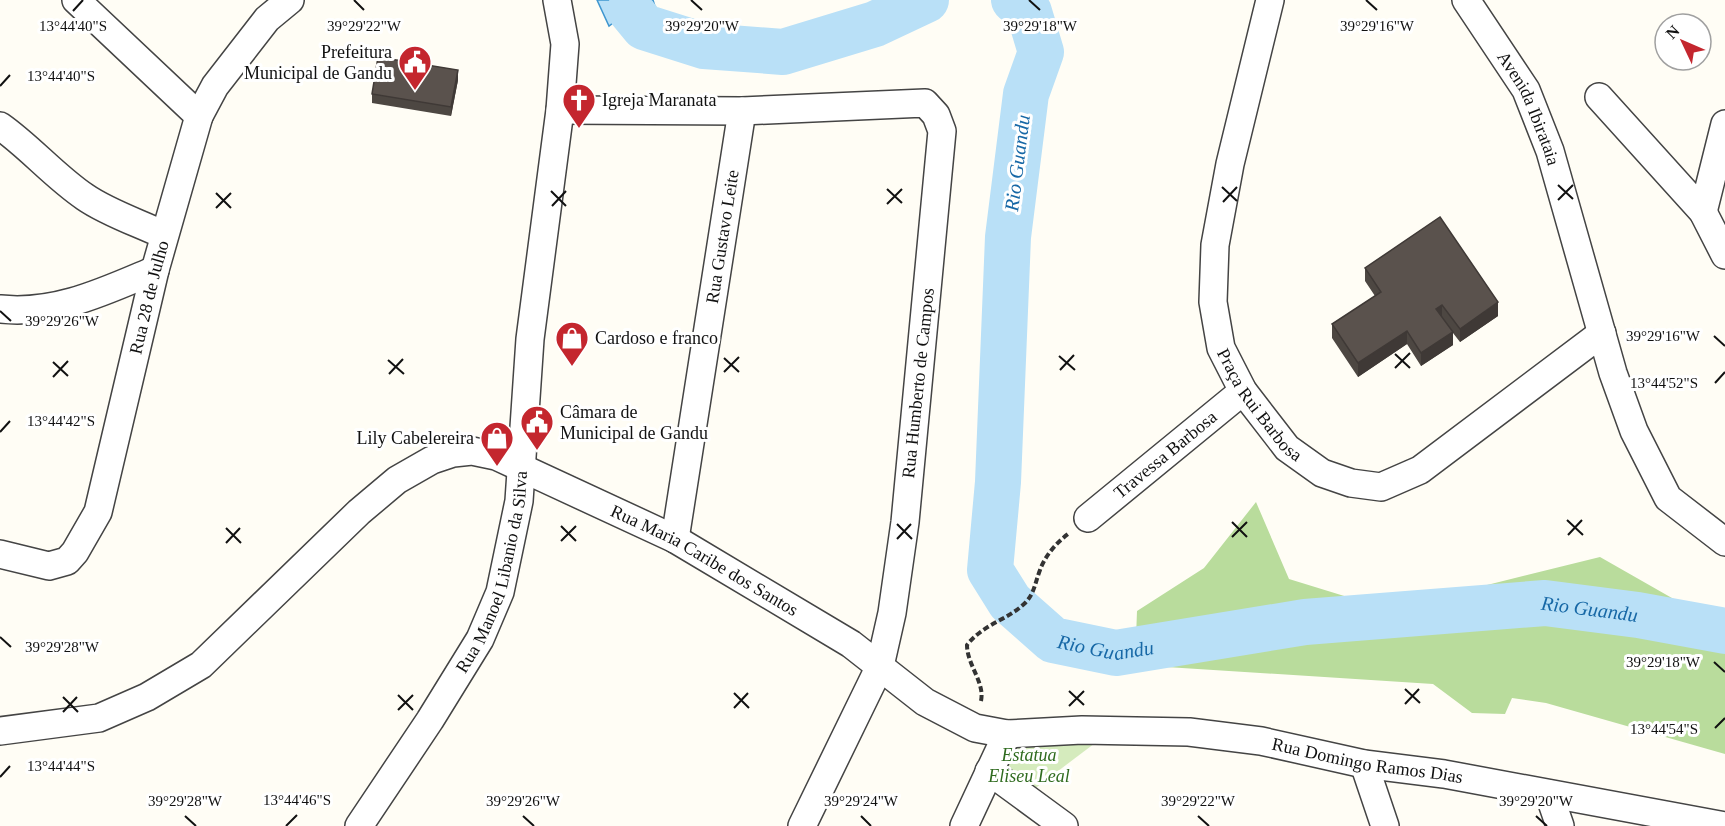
<svg xmlns="http://www.w3.org/2000/svg" width="1725" height="826" font-family="Georgia,serif">
<style>
.green{fill:#d5ebbd}
.forest{fill:#b9dc9c}
.water{fill:#b9e0f7;stroke:#3f96cf;stroke-width:1.5}
.lines{fill:none;stroke-linecap:round;stroke-linejoin:round}
.river{stroke:#b9e0f7;stroke-width:46}
.minor-casing{stroke:#444;stroke-width:30}
.path{stroke:#333;stroke-width:4;stroke-dasharray:6 3;stroke-linecap:butt}
.minor{stroke:#fff;stroke-width:27}
.wall{fill:#4d4742}
.shaded-wall{fill:#3f3936}
.building{fill:#5a524d;stroke:#3f3936;stroke-width:1.5}
.ticks{fill:none;stroke:#111;stroke-width:2}
.labels{text-anchor:middle;stroke-width:6;stroke-linejoin:round;paint-order:stroke}
.poi-label{font-size:18px;fill:#111;stroke:#fff;text-anchor:start}
.street-label{font-size:18px;fill:#111;stroke:#fff}
.park-label{font-size:18px;font-style:italic;fill:#2f6b1f;stroke:#fff}
.water-label{font-size:20px;font-style:italic;fill:#1768a6;stroke:#fff}
.ticks-label{font-size:15px;text-anchor:middle;fill:#111;stroke:#fff;stroke-width:6;stroke-linejoin:round;paint-order:stroke}
</style>
<rect width="100%" height="100%" fill="#fffdf5"/>
<path class="green" d="M1111 731 1025 796 1000 767V747Z"/>
<path class="forest" d="M1256 502 1289 579 1354 599 1467 590 1600 557 1700 614 1725 619V754L1546 703 1512 698 1505 714 1472 713 1433 684 1135 665 1137 611 1204 568Z"/>
<path class="water" d="M597 0H653L657 13 630 10 609 26Z"/>
<g class="lines">
<g class="river">
<path id="s1" d="M1014 0 1029 12 1041 52 1026 94 1008 237 998 482 990 570 1010 602 1053 640 1116 653 1305 622 1545 603 1638 615 1725 631"/>
<path d="M630 10 644 27 704 46 783 52 875 24 926 0"/>
</g>
<defs>
<g id="minor">
<path d="M76 0 199 116"/>
<path id="s2" d="M1270 0 1230 164 1215 245 1213 302 1221 348 1243 391 1287 448 1322 473 1351 483 1381 487 1420 470 1602 333"/>
<path id="s3" d="M1466 0 1526 90 1550 151 1613 373 1634 431 1668 498 1725 542"/>
<path d="M1599 97 1703 212 1725 255"/>
<path d="M560 110 742 111 925 103 936 115 942 131 905 522 892 613 880 666 802 826"/>
<path d="M0 126C30 147 54 176 85 197 108 213 139 223 164 235"/>
<path d="M1703 212 1725 124"/>
<path d="M0 309C56 315 105 291 155 270"/>
<path id="s4" d="M1088 518 1243 391"/>
<path id="s5" d="M675 539 742 111"/>
<path id="s6" d="M0 554 49 566 67 561 75 552 98 512 155 270 199 116 215 86 267 19 290 0"/>
<path id="s7" d="M0 731 99 718 147 697 201 665 359 512 397 480 432 460 453 453 472 451 496 456 675 539 851 644 925 702 975 728 1007 734 1082 730 1189 732 1261 741 1364 764 1444 774 1725 826"/>
<path d="M1364 764 1385 826"/>
<path d="M989 771 1064 826"/>
<path d="M1549 794 1560 826"/>
<path id="s8" d="M359 826 430 720 480 639 500 592 519 501 530 339 560 110 565 44 557 0"/>
<path d="M964 826 1007 734"/>
</g>
</defs>
<use href="#minor" class="minor-casing"/>
<path class="path" d="M981 701C985 682 967 665 967 645 982 625 1007 620 1024 604 1034 595 1035 583 1040 570 1045 556 1056 543 1068 534"/>
<use href="#minor" class="minor"/>
</g>
<g class="wall">
<path d="M458 80 451 116 372 103V94Z"/>
<path d="M1365 268 1498 316 1460 342 1453 333V345L1421 366 1407 344 1358 377 1332 338V324L1375 296 1365 281Z"/>
</g>
<g class="shaded-wall">
<path d="M458 70V80L451 116V107Z"/>
<path d="M1498 302V316L1460 342V329Z"/>
<path d="M1442 305V319L1436 309Z"/>
<path d="M1407 331V344L1358 377V363Z"/>
<path d="M1453 332V345L1421 366V353Z"/>
</g>
<g class="building">
<path d="M378 57 458 70 451 107 372 94Z"/>
<path d="M1440 217 1498 302 1460 329 1442 305 1436 309 1453 332 1421 353 1407 331 1358 363 1332 324 1381 292 1365 268Z"/>
</g>
<path class="ticks" d="M354 0 364 10M691 0 702 10M1029 0 1040 10M1366 0 1377 10M73 11 83 0M0 86 10 75M1558 185 1573 199M1222 187 1237 201M887 189 902 203M551 191 566 206M216 193 231 208M1558 200 1573 185M1223 202 1237 187M887 204 902 189M552 206 566 191M216 208 231 193M0 311 11 321M1714 336 1725 346M1395 354 1410 368M1059 356 1075 370M724 358 739 372M388 360 404 374M53 362 68 376M1395 368 1410 353M1060 370 1074 355M724 372 739 357M389 374 403 359M53 377 68 361M1715 383 1725 372M0 432 10 421M1567 520 1583 535M1232 522 1247 537M897 524 912 539M561 526 576 541M226 528 241 543M1568 535 1582 520M1232 537 1247 522M897 539 911 524M561 541 576 526M226 543 240 528M0 637 11 647M1714 662 1725 672M1405 689 1420 703M1069 691 1084 705M734 693 749 708M398 695 413 710M63 697 78 712M1405 704 1419 689M1069 706 1084 691M734 708 748 693M398 710 413 695M63 712 77 697M1715 728 1725 718M0 777 10 766M185 816 196 826M523 816 534 826M861 816 871 826M1198 816 1209 826M1536 816 1547 826M286 826 297 815"/>
<defs>
<symbol id="civic-pin" viewBox="-11 -11 22 30"><path d="M0 17L-7.5 6A9.5 9.5 0 1 1 7.5 6Z" fill="#c4262e" stroke="#fff"/><path d="M-.6-6.5H3V-4.5H.6V-3L4-1V1h2V6H-6V1h2V-1L-.6-3ZM-1.2 2.5V6h2.4V2.5Z" fill="#fff"/></symbol>
<symbol id="church-pin" viewBox="-11 -11 22 30"><path d="M0 17L-7.5 6A9.5 9.5 0 1 1 7.5 6Z" fill="#c4262e" stroke="#fff"/><path d="M-1.2-6h2.4v3.5h3.3v2.4h-3.3V6h-2.4V-.1h-3.3v-2.4h3.3Z" fill="#fff"/></symbol>
<symbol id="shop-pin" viewBox="-11 -11 22 30"><path d="M0 17L-7.5 6A9.5 9.5 0 1 1 7.5 6Z" fill="#c4262e" stroke="#fff"/><path d="M-5-2.5h2.3a2.7 3.5 0 0 1 5.4 0H5L5.5 6h-11ZM-1.5-2.5h3a1.5 2.3 0 0 0-3 0Z" fill="#fff"/></symbol>
</defs>
<g fill-rule="evenodd">
<use href="#civic-pin" x="396" y="43" width="38" height="52"/>
<use href="#church-pin" x="560" y="81" width="38" height="52"/>
<use href="#shop-pin" x="553" y="319" width="38" height="52"/>
<use href="#civic-pin" x="518" y="403" width="38" height="52"/>
<use href="#shop-pin" x="478" y="419" width="38" height="52"/>
</g>
<g class="labels">
<g class="poi-label">
<text x="392" y="58" text-anchor="end">Prefeitura<tspan x="392" dy="21">Municipal de Gandu</tspan></text>
<text x="602" y="106">Igreja Maranata</text>
<text x="595" y="344">Cardoso e franco</text>
<text x="560" y="418">Câmara de<tspan x="560" dy="21">Municipal de Gandu</tspan></text>
<text x="474" y="444" text-anchor="end">Lily Cabelereira</text>
</g>
<g class="street-label">
<text dy="6" stroke="none"><textPath href="#s3" startOffset="126">Avenida Ibirataia</textPath></text>
<text dy="6" stroke="none"><textPath href="#s5" startOffset="306">Rua Gustavo Leite</textPath></text>
<text dy="6" stroke="none"><textPath href="#s6" startOffset="348">Rua 28 de Julho</textPath></text>
<text transform="translate(918 383) rotate(-84)" y="6">Rua Humberto de Campos</text>
<text dy="6" stroke="none"><textPath href="#s2" startOffset="424">Praça Rui Barbosa</textPath></text>
<text dy="6" stroke="none"><textPath href="#s4" startOffset="100">Travessa Barbosa</textPath></text>
<text dy="6" stroke="none"><textPath href="#s7" startOffset="824">Rua Maria Caribe dos Santos</textPath></text>
<text dy="6" stroke="none"><textPath href="#s8" startOffset="291">Rua Manoel Libanio da Silva</textPath></text>
<text dy="6" stroke="none"><textPath href="#s7" startOffset="1539">Rua Domingo Ramos Dias</textPath></text>
</g>
<g class="park-label">
<text x="1029" y="761">Estatua<tspan x="1029" dy="21">Eliseu Leal</tspan></text>
</g>
<g class="water-label">
<text transform="translate(1017 163) rotate(-83)" y="7">Rio Guandu</text>
<text dy="7" stroke="none"><textPath href="#s1" startOffset="1220">Rio Guandu</textPath></text>
<text dy="7" stroke="none"><textPath href="#s1" startOffset="732">Rio Guandu</textPath></text>
</g>
</g>
<g class="ticks-label">
<text x="364" y="31">39°29'22"W</text>
<text x="1040" y="31">39°29'18"W</text>
<text x="1377" y="31">39°29'16"W</text>
<text x="702" y="31">39°29'20"W</text>
<text x="73" y="31">13°44'40"S</text>
<text x="61" y="81">13°44'40"S</text>
<text x="62" y="326">39°29'26"W</text>
<text x="1663" y="341">39°29'16"W</text>
<text x="1664" y="388">13°44'52"S</text>
<text x="61" y="426">13°44'42"S</text>
<text x="62" y="652">39°29'28"W</text>
<text x="1663" y="667">39°29'18"W</text>
<text x="1664" y="734">13°44'54"S</text>
<text x="61" y="771">13°44'44"S</text>
<text x="297" y="805">13°44'46"S</text>
<text x="185" y="806">39°29'28"W</text>
<text x="523" y="806">39°29'26"W</text>
<text x="861" y="806">39°29'24"W</text>
<text x="1198" y="806">39°29'22"W</text>
<text x="1536" y="806">39°29'20"W</text>
</g>
<g transform="translate(1683 42) rotate(314)"><circle r="28" fill="#ffffff" stroke="#a0a0a0" stroke-width="1.5"/>
<path d="M0-4.5L10 22L0 15L-10 22Z" fill="#c4262e"/>
<text y="-9" font-size="16" font-weight="bold" text-anchor="middle" fill="#111111">N</text>
</g>
</svg>
